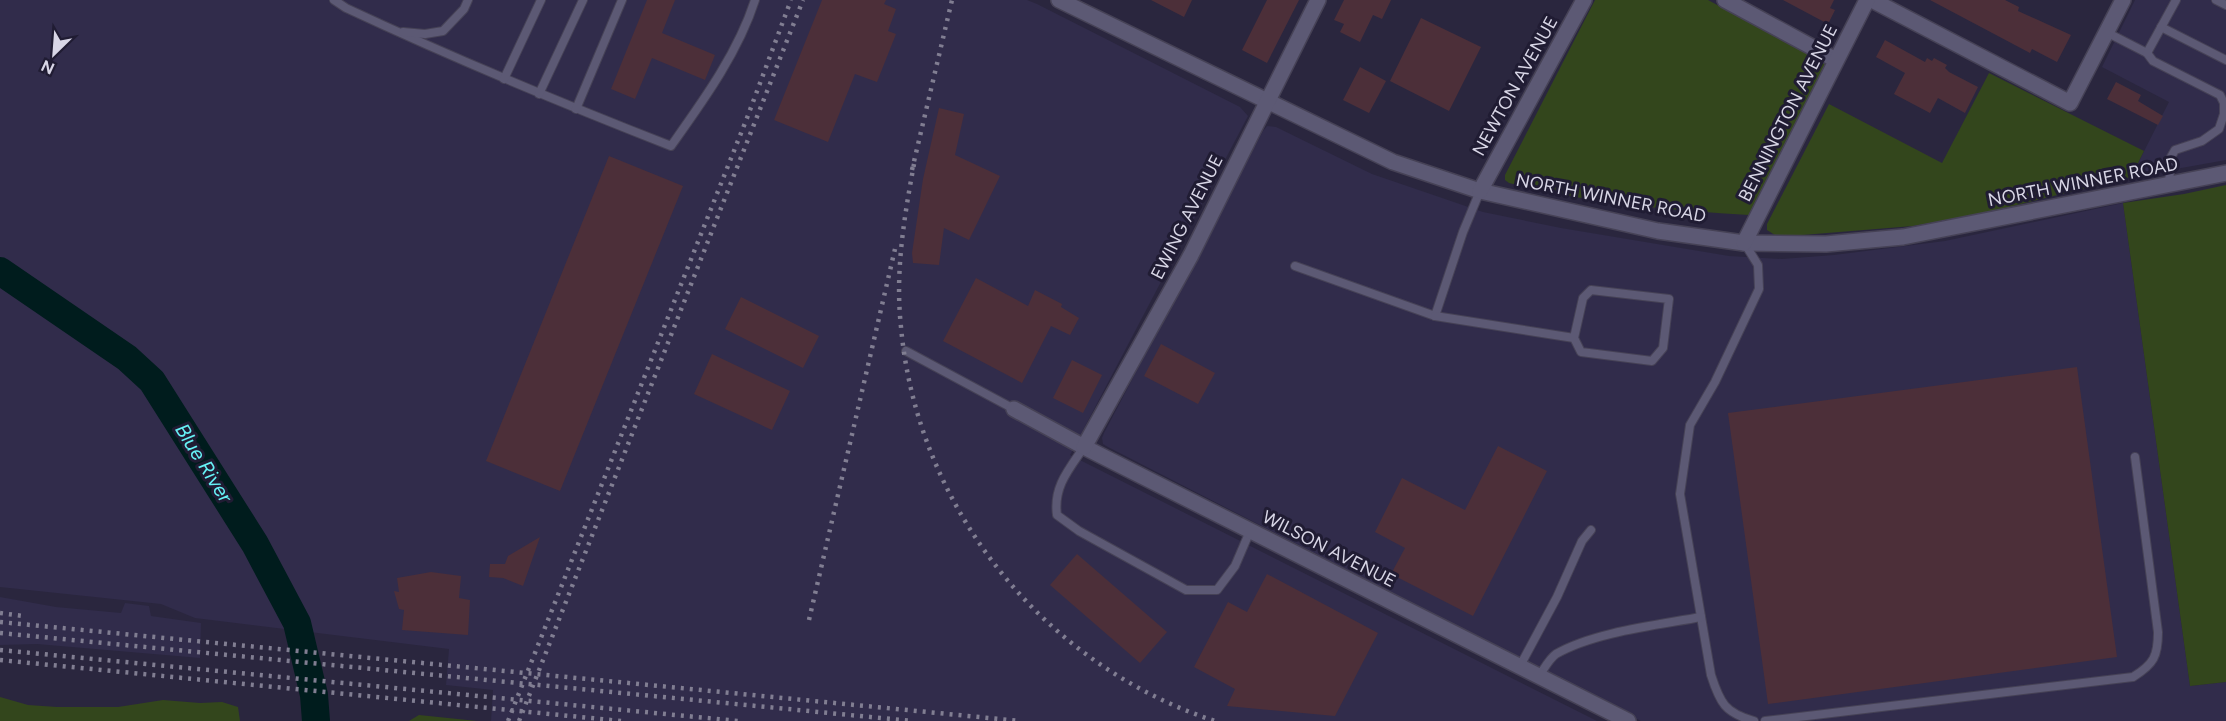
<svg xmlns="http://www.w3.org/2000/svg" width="2226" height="721" font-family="Figtree,sans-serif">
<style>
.built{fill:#312c4b}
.green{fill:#33461c}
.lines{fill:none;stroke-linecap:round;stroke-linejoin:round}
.river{stroke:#001c1d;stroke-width:28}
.building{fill:#4c2f39}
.lane-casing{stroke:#464256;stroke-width:10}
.street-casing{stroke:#464256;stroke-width:18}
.lane{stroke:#5c5974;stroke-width:8}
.street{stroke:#5c5974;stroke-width:15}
.rail{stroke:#817e92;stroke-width:4.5;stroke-dasharray:3 6;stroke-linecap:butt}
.labels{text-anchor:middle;stroke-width:6;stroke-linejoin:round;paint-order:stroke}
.street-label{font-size:18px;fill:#d8d6e6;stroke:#201c33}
.water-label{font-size:20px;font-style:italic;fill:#66f2f6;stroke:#201c33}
</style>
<rect width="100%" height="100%" fill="#2a263e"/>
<g class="built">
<path d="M0 0H1027L1037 4 1240 107 1248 116 1070 455 1597 721H491L493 690 446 685 449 649 195 618 161 604 0 587Z"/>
<path d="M2135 0H2226V160L2131 177 2169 102 2102 67Z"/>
<path d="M1267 126 1276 127 1372 174 1483 212 1561 228 1729 256 1782 259 1834 255 1945 241 2123 203 2190 686 2226 682V721H1641L1108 447 1103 444 1102 438 1104 433 1263 131Z"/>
<path d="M0 597 56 607 121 613 125 603 149 606 151 616 201 623 200 658 37 644 0 645Z"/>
</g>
<g class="green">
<path d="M1595 0H1708L1826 64V69L1749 215C1668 210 1588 203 1509 183L1505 180V175Z"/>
<path d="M1989 73 2144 151 2131 177 1980 214 1913 226 1778 237 1767 230V224L1829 104 1942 163Z"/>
<path d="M2226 185V682L2190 686 2123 203 2184 194Z"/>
<path d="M0 697 28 705 57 707H118L163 700 200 703 222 702 238 707 240 721H267H0Z"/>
<path d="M419 715 477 721H409Z"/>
</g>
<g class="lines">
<path class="river" d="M0 271 127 358 152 381 255 544 297 623 314 695 316 721"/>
</g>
<g class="building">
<path d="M647 0H675L662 33 715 55 705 80 652 58 635 99 611 89Z"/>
<path d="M822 0H886L884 4 896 9 888 31 896 34 877 82 855 74 828 142 774 120Z"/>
<path d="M1151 0H1192L1184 17Z"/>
<path d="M1267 0H1299L1267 63 1242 50Z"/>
<path d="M1344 0H1391L1382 19 1373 15 1360 42 1340 32 1344 24 1334 20Z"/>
<path d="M1783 0H1834L1830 8 1835 10 1828 24Z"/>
<path d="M1930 0H2005L2019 7 2018 11 2071 35 2057 62 2032 49 2030 53Z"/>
<path d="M1421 18 1481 47 1449 111 1390 81Z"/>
<path d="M1885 40 1925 62 1927 58 1932 61 1934 58 1947 65 1945 68 1949 72 1978 87 1965 113 1938 98 1930 113 1894 94 1905 73 1876 57Z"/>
<path d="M1360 67 1386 81 1369 113 1343 100Z"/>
<path d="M2116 82 2141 95 2138 101 2163 116 2158 125 2107 99Z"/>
<path d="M939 108 964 114 955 155 1000 176 969 240 944 228 939 265 913 263 912 253 923 179Z"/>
<path d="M609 156 683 186 560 491 486 461Z"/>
<path d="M976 278 1028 306 1035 290 1062 304 1061 307 1079 318 1070 335 1051 326 1022 383 943 341Z"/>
<path d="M741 297 819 336 803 368 725 329Z"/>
<path d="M1161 344 1215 373 1198 404 1144 376Z"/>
<path d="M712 354 790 391 772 430 694 394Z"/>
<path d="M1072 360 1102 375 1083 413 1053 398Z"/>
<path d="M2077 367 2117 657 1768 704 1728 413Z"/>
<path d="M1498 446 1547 471 1473 616 1391 574 1405 548 1375 532 1402 478 1465 510Z"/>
<path d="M540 537 523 586 503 578 489 577 490 564H505L508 556Z"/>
<path d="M1077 554 1167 632 1140 663 1050 585Z"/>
<path d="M431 572 461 576 459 598 470 600 468 635 402 630 404 610 399 609 394 591 399 592 397 578Z"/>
<path d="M1267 574 1378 633 1335 716 1227 706 1235 689 1194 667 1228 602 1247 612Z"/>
</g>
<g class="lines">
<defs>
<g id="lane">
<path d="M334 0 346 8C453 58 561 103 671 146 703 101 738 53 755 0"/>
<path d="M2216 0 2226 5"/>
<path d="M2161 27 2226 60"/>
<path d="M403 32 425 34 443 31 464 9 468 0"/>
<path d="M2106 32 2147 53 2153 61 2220 95 2224 103V114L2219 129 2202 141 2175 150 2171 157 2169 184"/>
<path d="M2147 53 2176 0"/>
<path d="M504 79 541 0"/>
<path d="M539 94 583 0"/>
<path d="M576 109 622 0"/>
<path d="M1745 244 1758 265 1759 289 1715 382 1690 425 1680 494 1711 675C1720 703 1725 713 1754 721"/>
<path d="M1295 266 1435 316 1463 232 1480 191"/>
<path d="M1435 316 1574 338 1581 352 1652 361 1663 348 1669 299 1591 290 1583 298 1574 338"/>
<path d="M906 351 1014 409"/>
<path d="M1084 447C1069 469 1053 487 1057 515L1079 531 1186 590H1217L1235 566 1250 531"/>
<path d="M1520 666 1557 597 1582 541 1591 530"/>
<path d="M1539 676C1544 669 1549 659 1556 654 1594 632 1658 625 1701 617"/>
<path d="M1765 721 2133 677C2154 664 2158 656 2158 632L2135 457"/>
</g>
<g id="street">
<path d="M1059 0 1393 162 1480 191 1658 231 1744 243 1826 244 1903 237 2226 173"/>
<path d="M1725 0 1836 60"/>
<path d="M1872 0 2070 103 2123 0"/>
<path d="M1480 191 1584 0"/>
<path d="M1744 243 1867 0"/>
<path d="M1014 409 1084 447 1628 721"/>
<path d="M1084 447 1191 255 1318 0"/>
</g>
</defs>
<use href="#lane" class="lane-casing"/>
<use href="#street" class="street-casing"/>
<use href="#lane" class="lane"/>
<use href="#street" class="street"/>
<g class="rail">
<path d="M914 164C904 218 895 272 901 327 917 507 1043 665 1215 721"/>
<path d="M912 170 952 0"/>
<path d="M0 613 23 616"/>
<path d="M809 620 895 249"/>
<path d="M0 622 1020 721"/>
<path d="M0 633 912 721"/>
<path d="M0 650 738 721"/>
<path d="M0 660 621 721"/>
<path d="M508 721 747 118 791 0"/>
<path d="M519 721 803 0"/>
</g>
</g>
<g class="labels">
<g class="street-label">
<text transform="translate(1515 86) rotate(-61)" y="6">NEWTON AVENUE</text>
<text transform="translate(1788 113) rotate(-63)" y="6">BENNINGTON AVENUE</text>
<text transform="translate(2083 182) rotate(-11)" y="6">NORTH WINNER ROAD</text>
<text transform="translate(1611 198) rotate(11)" y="6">NORTH WINNER ROAD</text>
<text transform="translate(1187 217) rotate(-63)" y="6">EWING AVENUE</text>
<text transform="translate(1329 549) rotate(27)" y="6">WILSON AVENUE</text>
</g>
<g class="water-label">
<text transform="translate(204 463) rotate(58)" y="7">Blue River</text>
</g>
</g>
<g transform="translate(54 54) rotate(205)" stroke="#201c33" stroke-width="4.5" paint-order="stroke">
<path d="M0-4.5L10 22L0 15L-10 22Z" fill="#d8d6e6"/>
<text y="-9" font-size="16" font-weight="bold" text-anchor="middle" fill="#d8d6e6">N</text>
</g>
</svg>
